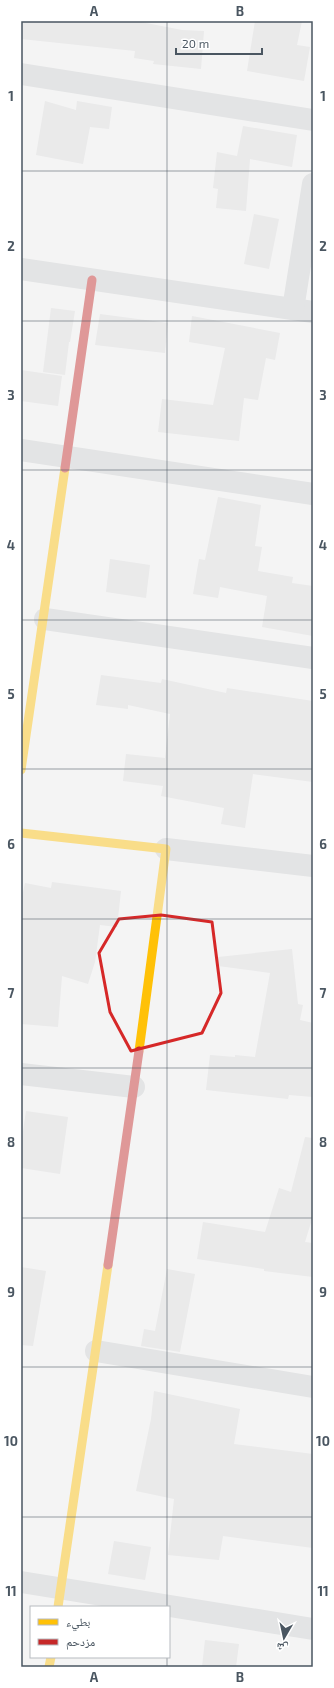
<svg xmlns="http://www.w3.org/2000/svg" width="334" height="1688" font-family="'Exo 2','Noto Naskh Arabic',sans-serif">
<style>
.building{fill:#ddddde}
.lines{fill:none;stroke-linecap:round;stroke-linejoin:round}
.street{stroke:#ced0d2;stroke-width:22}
.slow{stroke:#ffc107;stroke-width:9}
.jam{stroke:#c62828;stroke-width:9}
.marked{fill:none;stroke:#d62828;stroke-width:3;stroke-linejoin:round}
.grid{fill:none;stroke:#4a5661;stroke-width:1;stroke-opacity:0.55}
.neatline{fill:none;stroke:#4a5661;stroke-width:1.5}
.grid-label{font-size:13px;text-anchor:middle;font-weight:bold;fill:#4a5661}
</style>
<rect width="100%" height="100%" fill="#f4f4f4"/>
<g class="building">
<path d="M21 21H136L182 30 204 31 201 69 153 64 154 61 134 58 135 51 21 39Z"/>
<path d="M255 21H302L297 45 310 47 304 81 247 71Z"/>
<path d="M45 101 76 110 77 101 112 107 109 129 90 127 83 164 36 155Z"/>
<path d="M243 126 297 135 292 167 250 159 246 211 216 208 218 189 213 188 217 152 237 156Z"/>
<path d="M254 214 279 219 269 269 244 264Z"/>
<path d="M51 308 75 311 70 342H69L65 375 43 372Z"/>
<path d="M100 314 168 323 165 353 95 345Z"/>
<path d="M192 316 280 333 275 360 266 358 258 400 244 398 239 441 158 432 162 399 213 405 225 348 189 342Z"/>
<path d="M21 370 62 376 58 406 21 401Z"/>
<path d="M218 497 261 505 255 546 262 547 258 571 293 577 292 583 313 586V636L262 627 267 596 220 587 218 598 193 594 199 559 205 560Z"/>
<path d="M110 559 150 565 146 598 106 592Z"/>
<path d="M101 675 161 683 162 679 226 693 227 688 313 701V782L253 774 245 828 221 824 224 808 161 796 163 786 123 781 126 754 165 758 170 714 128 705V709L96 705Z"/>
<path d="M52 882 121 891 117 927 100 925 95 962 88 984 62 976 58 1027 21 1024V901L25 883 51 888Z"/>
<path d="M292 949 298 1004 303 1005 300 1020 313 1023V1097L289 1095 288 1099 206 1090 210 1055 235 1057V1055L255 1057 270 973 218 966V957Z"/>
<path d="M26 1111 68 1117 60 1174 21 1168V1144Z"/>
<path d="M305 1137 313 1138V1216L305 1242 313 1243V1277L264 1271V1269L197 1259 203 1222 265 1232 279 1188 291 1192Z"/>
<path d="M21 1267 46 1271 33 1346 21 1345Z"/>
<path d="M167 1269 195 1274 180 1352 141 1346 144 1329 155 1331Z"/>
<path d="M154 1391 240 1409 234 1444 313 1454V1548L223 1536 219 1560 168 1555 174 1499 136 1491 151 1419Z"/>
<path d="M114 1541 151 1547 145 1580 108 1574Z"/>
<path d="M205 1640 239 1644 236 1667H202Z"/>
</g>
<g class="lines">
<g class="street">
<path d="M21 74 313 120"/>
<path d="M21 269 313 312"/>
<path d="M293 309 313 184"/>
<path d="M21 450 313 494"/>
<path d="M45 619 313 658"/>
<path d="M166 849 313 866"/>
<path d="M21 1074 134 1087"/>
<path d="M96 1351 313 1387"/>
<path d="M21 1582 313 1629"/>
</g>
<g class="slow">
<path d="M21 770 65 468"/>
<path d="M21 833 166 849 139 1051"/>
<path d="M58 1607 108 1265"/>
<path d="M49 1667 51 1657"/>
</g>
<g class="jam">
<path d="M65 468 92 280"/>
<path d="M108 1265 139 1051"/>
</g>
</g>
<path d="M0 0H334V1688H0ZM161 915 212 922 221 993 202 1033 131 1051 110 1012 99 953 119 919Z" fill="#f4f4f4" fill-opacity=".55" fill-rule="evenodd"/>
<path class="marked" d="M161 915 212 922 221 993 202 1033 131 1051 110 1012 99 953 119 919Z"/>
<path class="grid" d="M167 21V1607M21 171H313M21 321H313M21 470H313M21 620H313M21 769H313M21 919H313M21 1068H313M21 1218H313M21 1367H313M21 1517H313M167 1657V1667"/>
<rect width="334" height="1688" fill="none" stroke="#ffffff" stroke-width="44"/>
<rect x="30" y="1606" width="140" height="52" fill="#ffffff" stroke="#b7bbc0"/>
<rect x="38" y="1619" width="20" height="6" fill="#ffc107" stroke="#b7bbc0"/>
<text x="66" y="1626" font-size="12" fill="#4a5661">بطيء</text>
<rect x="38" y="1639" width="20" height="6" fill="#c62828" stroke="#b7bbc0"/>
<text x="66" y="1646" font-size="12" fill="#4a5661">مزدحم</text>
<g transform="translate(284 1638) rotate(189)" stroke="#ffffff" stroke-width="3" paint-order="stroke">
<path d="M0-3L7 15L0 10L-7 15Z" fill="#4a5661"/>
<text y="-6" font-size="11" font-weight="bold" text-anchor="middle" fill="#4a5661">ش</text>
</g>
<path d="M176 48v6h86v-6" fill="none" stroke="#4a5661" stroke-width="2"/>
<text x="182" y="48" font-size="12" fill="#4a5661" stroke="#ffffff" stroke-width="3" paint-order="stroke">20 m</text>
<rect x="22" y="22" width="290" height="1644" class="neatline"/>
<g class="grid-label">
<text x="94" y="16">A</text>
<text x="240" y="16">B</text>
<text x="11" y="101">1</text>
<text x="323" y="101">1</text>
<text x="11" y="251">2</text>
<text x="323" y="251">2</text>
<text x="11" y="400">3</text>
<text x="323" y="400">3</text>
<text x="11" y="550">4</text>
<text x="323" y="550">4</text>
<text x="11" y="699">5</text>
<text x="323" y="699">5</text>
<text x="11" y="849">6</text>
<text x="323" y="849">6</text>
<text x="11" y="998">7</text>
<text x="323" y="998">7</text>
<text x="11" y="1147">8</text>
<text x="323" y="1147">8</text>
<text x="11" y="1297">9</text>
<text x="323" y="1297">9</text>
<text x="11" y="1446">10</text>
<text x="323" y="1446">10</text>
<text x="11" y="1596">11</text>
<text x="323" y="1596">11</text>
<text x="94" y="1682">A</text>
<text x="240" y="1682">B</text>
</g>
</svg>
